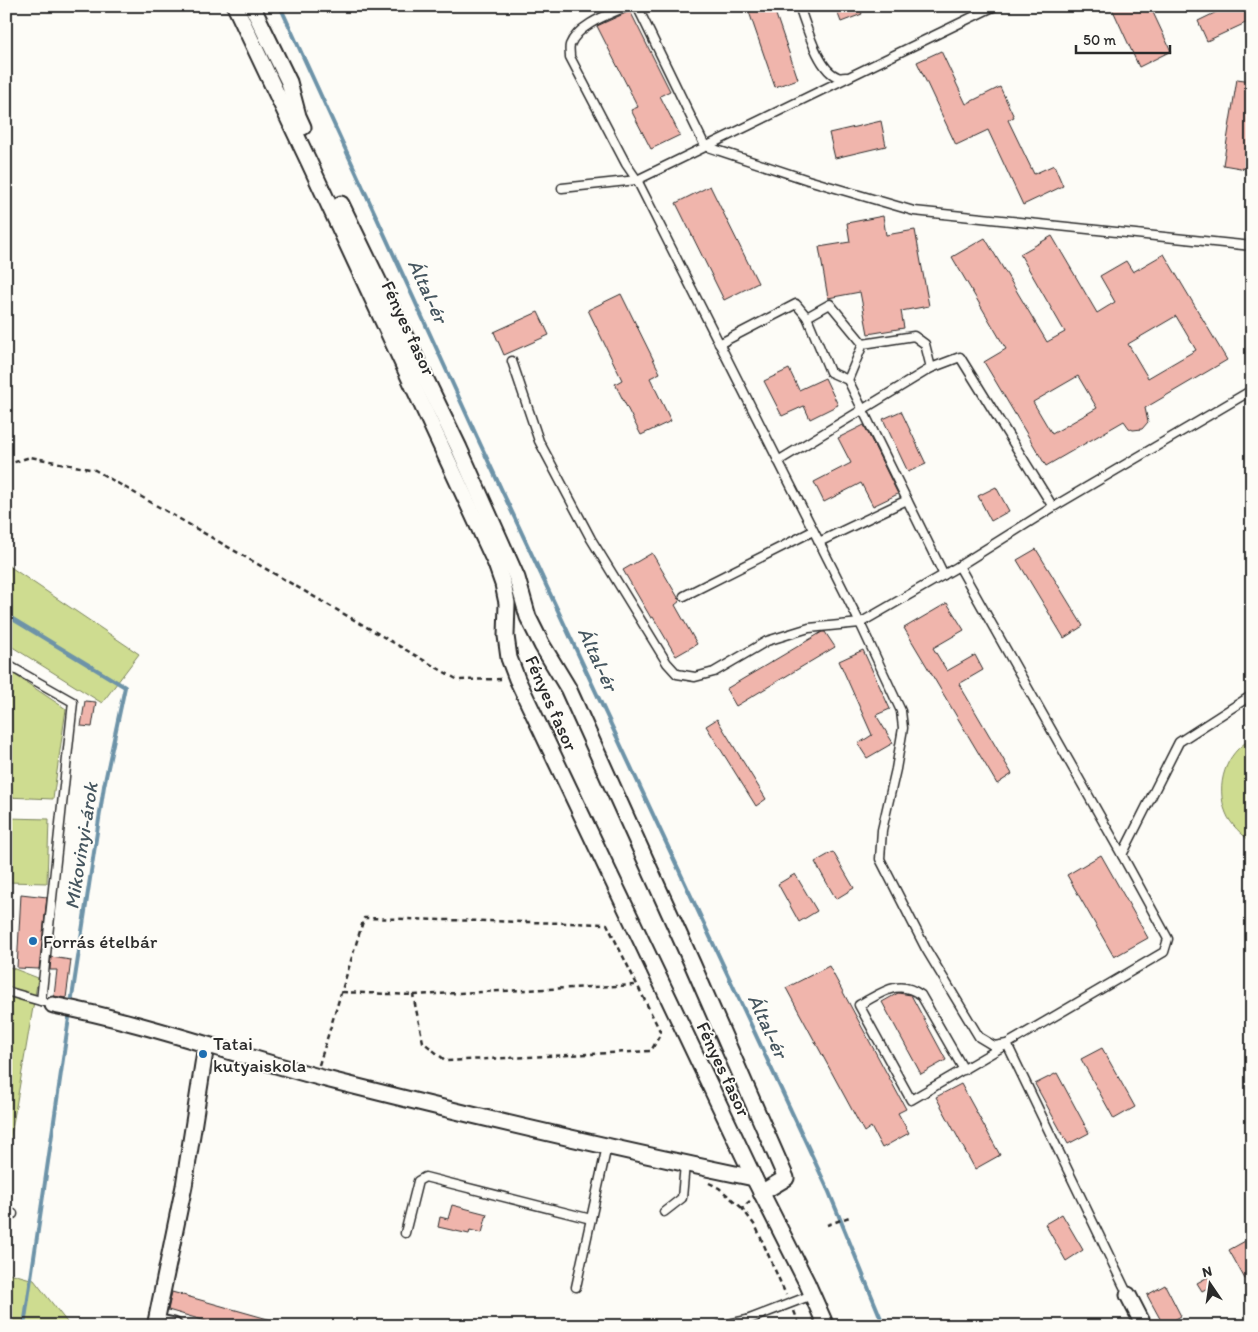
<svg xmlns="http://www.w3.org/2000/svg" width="1258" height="1332" font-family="Itim,sans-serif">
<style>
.green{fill:#cedc90;stroke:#7c845e}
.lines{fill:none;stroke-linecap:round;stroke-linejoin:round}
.stream{stroke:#6d93a8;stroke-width:4}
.building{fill:#f0b5ac;stroke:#2b2b2b;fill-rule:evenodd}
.lane-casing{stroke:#2b2b2b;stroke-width:11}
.street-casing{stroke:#2b2b2b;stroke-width:19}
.path{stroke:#2b2b2b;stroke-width:2.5;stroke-dasharray:5 4;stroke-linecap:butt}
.lane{stroke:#fdfcf7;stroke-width:8}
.street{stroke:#fdfcf7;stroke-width:15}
.poi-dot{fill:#1f6fb2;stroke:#fdfcf7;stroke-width:2}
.labels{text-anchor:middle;stroke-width:4;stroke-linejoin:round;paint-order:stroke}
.street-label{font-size:19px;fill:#2b2b2b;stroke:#fdfcf7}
.poi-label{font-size:19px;fill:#2b2b2b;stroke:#fdfcf7;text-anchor:start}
.water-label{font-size:20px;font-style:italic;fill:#46565f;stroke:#fdfcf7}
</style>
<rect width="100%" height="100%" fill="#fdfcf7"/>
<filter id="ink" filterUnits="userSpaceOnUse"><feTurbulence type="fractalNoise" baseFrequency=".02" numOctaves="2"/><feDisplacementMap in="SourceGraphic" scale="10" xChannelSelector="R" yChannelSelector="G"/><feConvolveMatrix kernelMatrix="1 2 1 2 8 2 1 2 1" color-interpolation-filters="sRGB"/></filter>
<g filter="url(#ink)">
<g class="green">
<path d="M6 564 139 654 102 703 6 643Z"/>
<path d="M6 669 66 709 53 799 6 797Z"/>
<path d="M1252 739V842C1242 835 1230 824 1226 813 1215 786 1225 752 1252 739Z"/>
<path d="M7 818 49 819 47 883 6 882Z"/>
<path d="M6 950H9L7 966 38 978 6 1165Z"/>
<path d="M6 1272 34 1280 70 1326H6Z"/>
</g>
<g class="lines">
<g class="stream">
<path d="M280 6 477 437 829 1192 884 1326"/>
<path d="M6 615 125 687 104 786 71 1004"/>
<path d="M24 1326 70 1011"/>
</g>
</g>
<g class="building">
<path d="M747 6H773L798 79 775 87Z"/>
<path d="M835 6H859L862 14 841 22Z"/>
<path d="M1111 6H1150L1171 51 1139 67Z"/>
<path d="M1229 6H1252V20L1207 41 1198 21Z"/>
<path d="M630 11 670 91 660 96 680 135 651 149 631 110 638 107 597 26Z"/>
<path d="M941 51 966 104 1000 87 1014 117 1008 120 1034 174 1054 165 1063 186 1023 205 988 130 956 145 917 62Z"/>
<path d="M1237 79 1252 81V170L1223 165Z"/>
<path d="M881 121 886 146 835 158 829 133Z"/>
<path d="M710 186 758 283 724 300 676 203Z"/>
<path d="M883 216 886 235 915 230 929 306 901 311 904 328 868 334 860 292 828 298 819 247 850 242 847 223Z"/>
<path d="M1052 236 1097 313 1115 302 1100 276 1126 261 1133 272 1164 254 1227 360 1145 408 1148 422 1142 429 1133 430 1129 428 1124 421 1046 466 984 362 1006 349 952 257 985 238 1047 342 1065 332 1020 254ZM1176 316 1196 350 1148 378 1128 344ZM1078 376 1097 408 1052 434 1033 402Z"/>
<path d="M621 294 660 373 650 378 671 421 641 435 615 384 622 380 588 310Z"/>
<path d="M538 312 549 335 504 355 494 332Z"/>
<path d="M789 369 799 390 825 378 838 405 810 419 804 406 782 416 764 381Z"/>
<path d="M901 411 926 464 908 472 883 419Z"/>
<path d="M864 425 898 494 873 506 861 483 824 502 814 482 851 463 838 438Z"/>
<path d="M996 487 1009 511 991 521 978 496Z"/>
<path d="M1036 549 1083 626 1064 638 1017 560Z"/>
<path d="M652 553 680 601 675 605 697 644 676 656 653 617 651 618 623 570Z"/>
<path d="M947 603 964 630 933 648 947 671 975 655 983 670 959 684 1012 774 997 784 904 628Z"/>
<path d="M822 632H825L835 647 736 706 726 689Z"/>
<path d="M863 650 890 709 876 715 893 743 867 758 858 744 872 735 839 661Z"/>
<path d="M85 701 96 702 92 727 81 726Z"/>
<path d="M717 719 766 799 756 806 706 726Z"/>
<path d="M833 852 854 888 836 899 815 862Z"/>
<path d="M1101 855 1148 938 1114 957 1067 875Z"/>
<path d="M795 874 817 911 799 922 778 884Z"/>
<path d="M21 894 47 897 39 969 17 968Z"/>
<path d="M51 957 71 960 66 998 54 996 57 970H50Z"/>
<path d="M829 966 906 1109 898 1113 909 1133 882 1148 871 1127 864 1132 786 988Z"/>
<path d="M898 993 911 995 946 1060 921 1074 882 1002Z"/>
<path d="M1102 1048 1135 1107 1114 1119 1081 1059Z"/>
<path d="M1057 1073 1089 1133 1068 1144 1035 1084Z"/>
<path d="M961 1084 1000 1155 975 1169 936 1097Z"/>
<path d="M452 1205 487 1214 482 1233 470 1230 469 1234 438 1227 440 1217 448 1219Z"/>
<path d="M1062 1214 1083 1250 1066 1261 1045 1224Z"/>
<path d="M1247 1240 1252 1248V1276L1245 1279 1229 1250Z"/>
<path d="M1208 1277 1213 1285 1202 1291 1197 1283Z"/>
<path d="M1165 1285 1181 1316 1164 1326 1147 1295Z"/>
<path d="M172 1292 282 1323V1326H223L168 1310Z"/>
</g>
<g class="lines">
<defs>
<g id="lane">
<path d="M628 6C610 14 578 24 570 45 569 48 570 53 570 57L626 164 637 180 860 623 901 711 903 728 896 769 882 830 880 859 926 949 979 1037 994 1046 1007 1044 1164 952 1168 939 1122 855"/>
<path d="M637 6 705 146 808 180 914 211 1252 246"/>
<path d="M799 6C806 24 818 71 838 77 840 78 843 77 846 77"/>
<path d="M562 188 637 180 995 6"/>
<path d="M719 344 796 304 807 317"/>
<path d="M863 344 848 380 830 372 807 317 830 304 863 344 914 336 925 344 931 368 960 357 1053 507"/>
<path d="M512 361 539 441 591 539 667 663 677 674 695 677 714 672 767 641 809 628 860 623 959 566 1053 507 1252 390"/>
<path d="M848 380 944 575"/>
<path d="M778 461 931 368"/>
<path d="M819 542 907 500"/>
<path d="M959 566 1122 855 1179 742 1252 695"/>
<path d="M684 596 813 531"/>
<path d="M6 664 73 702 41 1001"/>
<path d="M6 991 44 1002"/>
<path d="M964 1070 921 995C898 978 882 993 859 1005L911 1100 1007 1044 1128 1295"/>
<path d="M664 1212 682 1198 685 1164"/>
<path d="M6 1213 13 1214"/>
<path d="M405 1233 418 1181 425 1177 591 1219"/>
<path d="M576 1287 607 1146"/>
<path d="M719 1326 747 1320 812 1295"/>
</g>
<g id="street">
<path d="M235 6 309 162 496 564 503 584 507 603 506 636 509 658 517 679 754 1178 807 1283 826 1326"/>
<path d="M252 6 289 82 298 116 303 127"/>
<path d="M341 204 459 448 517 578 528 617 542 645 568 688 692 963 786 1178 761 1193"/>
<path d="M53 1005C148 1023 240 1057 334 1081 473 1116 613 1149 754 1178"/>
<path d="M1128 1295 1144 1326"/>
<path d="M174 1326 156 1322 184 1186 206 1045"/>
</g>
</defs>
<use href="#lane" class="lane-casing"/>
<use href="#street" class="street-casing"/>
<g class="path">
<path d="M6 465 30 457 95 470 458 680 503 679"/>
<path d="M342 992 413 995 637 985"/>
<path d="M319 1065 364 918 607 924 661 1033 651 1051 446 1061 423 1042 413 995"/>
<path d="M709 1183 719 1188 742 1208"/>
<path d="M750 1201 742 1208 756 1227 786 1295"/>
<path d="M827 1225 852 1216"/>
<path d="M794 1311 800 1326"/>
</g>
<use href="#lane" class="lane"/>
<use href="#street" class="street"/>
</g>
</g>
<g class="poi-dot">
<circle cx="33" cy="941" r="5"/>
<circle cx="203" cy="1054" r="5"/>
</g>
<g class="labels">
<g class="street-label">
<text transform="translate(409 328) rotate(65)" y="7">Fényes fasor</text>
<text transform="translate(552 703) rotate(66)" y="7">Fényes fasor</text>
<text transform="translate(724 1069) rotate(65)" y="7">Fényes fasor</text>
</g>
<g class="poi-label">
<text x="43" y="948">Forrás ételbár</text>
<text x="213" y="1050">Tatai<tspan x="213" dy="22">kutyaiskola</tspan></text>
</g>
<g class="water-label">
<text transform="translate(428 291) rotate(65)" y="7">Által-ér</text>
<text transform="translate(598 659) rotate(65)" y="7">Által-ér</text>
<text transform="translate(81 846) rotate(-81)" y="7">Mikovinyi-árok</text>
<text transform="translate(768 1026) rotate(65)" y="7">Által-ér</text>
</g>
</g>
<rect width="1258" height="1332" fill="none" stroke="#fdfcf7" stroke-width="25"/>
<rect x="12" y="12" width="1233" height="1307" fill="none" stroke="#2b2b2b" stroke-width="2" filter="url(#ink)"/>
<g transform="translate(1210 1284) rotate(347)" stroke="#fdfcf7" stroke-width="4" paint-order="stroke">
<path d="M0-4L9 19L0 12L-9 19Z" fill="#2b2b2b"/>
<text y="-8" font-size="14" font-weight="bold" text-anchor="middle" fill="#2b2b2b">N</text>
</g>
<path d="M1076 45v8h94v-8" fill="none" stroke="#2b2b2b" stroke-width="2.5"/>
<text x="1083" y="45" font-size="15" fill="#2b2b2b" stroke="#fdfcf7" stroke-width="4" paint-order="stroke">50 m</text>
</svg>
